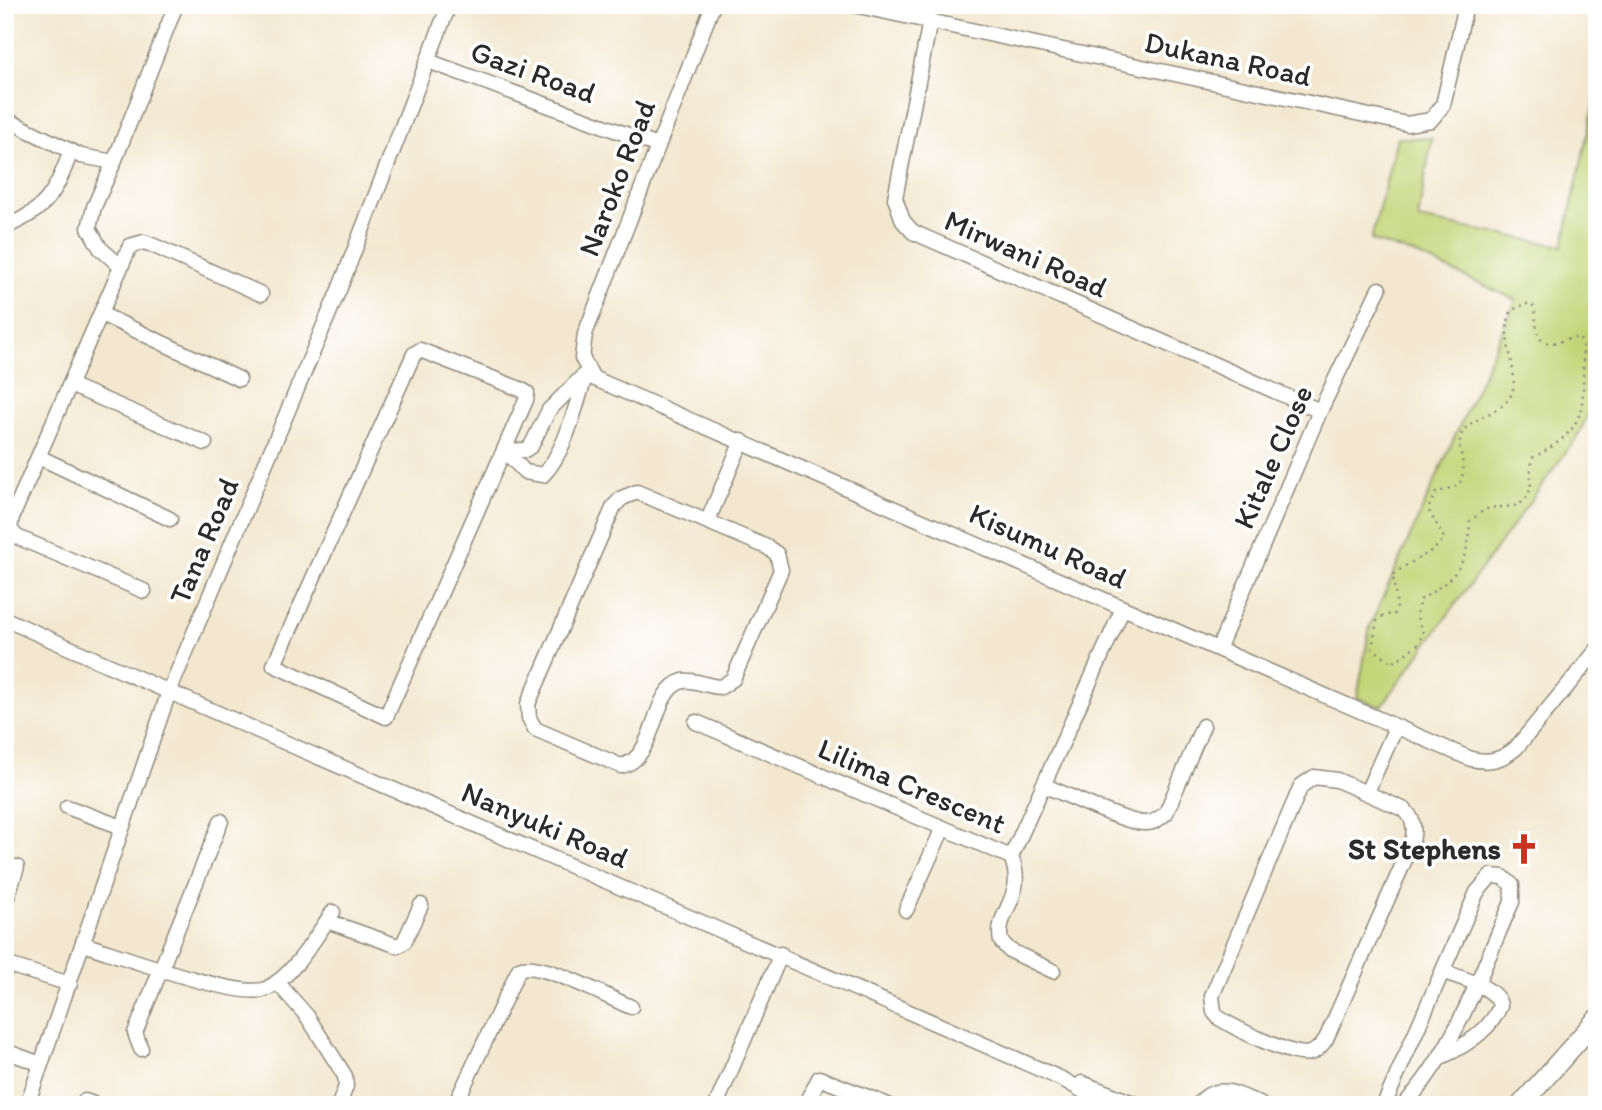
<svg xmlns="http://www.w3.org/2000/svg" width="1602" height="1110" font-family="Itim,sans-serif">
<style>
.green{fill:#c2d476;stroke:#768050;stroke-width:2}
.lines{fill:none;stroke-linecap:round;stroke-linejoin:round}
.minor-casing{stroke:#8f897d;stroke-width:17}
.major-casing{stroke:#8f897d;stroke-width:22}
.path{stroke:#8f897d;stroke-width:2.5;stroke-dasharray:2 5;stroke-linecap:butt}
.minor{stroke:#fff;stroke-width:14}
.major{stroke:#fff;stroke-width:19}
.labels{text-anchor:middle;stroke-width:7;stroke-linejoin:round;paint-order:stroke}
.street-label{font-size:30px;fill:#2b2b2b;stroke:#fff}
.poi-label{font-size:30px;font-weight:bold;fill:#2b2b2b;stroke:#fff;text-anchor:end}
</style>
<rect width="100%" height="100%" fill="#fff"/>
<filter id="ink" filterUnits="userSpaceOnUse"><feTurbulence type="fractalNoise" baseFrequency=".0143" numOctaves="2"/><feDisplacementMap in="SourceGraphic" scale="14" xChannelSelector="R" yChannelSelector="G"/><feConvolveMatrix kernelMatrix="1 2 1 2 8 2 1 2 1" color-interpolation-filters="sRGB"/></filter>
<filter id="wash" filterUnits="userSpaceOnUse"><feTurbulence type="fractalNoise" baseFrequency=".00686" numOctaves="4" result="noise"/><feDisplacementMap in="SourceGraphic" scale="28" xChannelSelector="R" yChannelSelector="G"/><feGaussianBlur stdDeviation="1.57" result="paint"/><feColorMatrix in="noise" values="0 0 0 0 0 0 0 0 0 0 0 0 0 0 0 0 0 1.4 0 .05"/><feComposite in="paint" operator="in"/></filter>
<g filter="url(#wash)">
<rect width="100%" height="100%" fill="#f3e7cf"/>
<path class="green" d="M1597 90V397L1577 437 1381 707 1357 698 1370 626 1516 300 1419 256 1371 240 1397 138H1432L1418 219 1563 246Z"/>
</g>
<g filter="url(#ink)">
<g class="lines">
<defs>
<g id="minor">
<path d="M713 5 585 334 582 358 593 378 1471 759C1489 763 1502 760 1516 748L1597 650"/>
<path d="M854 5 1407 124 1431 120 1443 105 1466 5"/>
<path d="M930 21 895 198 903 221 913 232 1320 411"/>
<path d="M428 61 658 146"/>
<path d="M5 119 81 156 114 162 176 5"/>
<path d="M114 162 94 207 89 228 100 248 119 265"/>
<path d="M5 227C47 210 56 192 71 151"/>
<path d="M101 314 239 379"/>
<path d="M420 350 520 389 527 393 526 400 386 717 274 665 414 354Z"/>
<path d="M70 385 205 443"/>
<path d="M505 451 525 472 543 475C567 450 576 403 587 371"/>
<path d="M505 451 525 450 531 446 549 410 584 375"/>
<path d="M39 457 170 519"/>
<path d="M637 492 767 547 777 554 781 570 733 679 721 687C708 687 695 679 683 681 650 689 658 759 621 766L535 729 529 718 528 704 614 506 622 498Z"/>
<path d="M708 520 742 441"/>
<path d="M144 591 17 537 10 529 12 517 130 246 144 242 152 245 261 294"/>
<path d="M5 619C356 777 712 924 1064 1080L1107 1105"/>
<path d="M1219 647 1320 411 1379 289"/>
<path d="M696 722 1011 857 1123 608"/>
<path d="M1314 777 1337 780 1405 810C1416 821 1415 834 1410 848L1326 1039C1322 1045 1317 1051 1310 1053 1293 1058 1235 1028 1219 1018L1214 1012 1212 996 1301 786Z"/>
<path d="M1043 785C1064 793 1128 825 1147 823 1154 823 1161 817 1166 813L1203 726"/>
<path d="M1367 792 1396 727"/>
<path d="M67 807 122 827"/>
<path d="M1011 857C1028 897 994 912 1001 941L1009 950 1053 971"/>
<path d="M5 904 17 867"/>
<path d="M906 910 943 828"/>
<path d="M327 921 398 946 404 942 421 905"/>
<path d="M83 944C116 954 240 1000 266 989 294 976 316 936 333 912"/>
<path d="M5 964 70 984"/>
<path d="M277 982 307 1016 345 1076 346 1086 339 1105"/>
<path d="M141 1049 135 1033 221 821"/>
<path d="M5 1051 41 1064"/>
<path d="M1441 1057C1463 1047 1491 1030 1500 1006 1498 987 1460 978 1444 972"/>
<path d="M1082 1083 1138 1105"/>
<path d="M85 1101 96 1105"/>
<path d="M27 1105 169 692 341 285 449 5"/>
<path d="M455 1105 519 969C538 959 609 998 631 1007"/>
<path d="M716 1105 781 954"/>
<path d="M806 1105 819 1078 888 1105"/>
<path d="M1198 1105C1216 1081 1239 1094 1261 1105"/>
<path d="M1384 1105 1477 892 1491 876 1503 877 1512 885V902C1481 971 1456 1049 1404 1105"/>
</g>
<path id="major" d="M1521 1105 1597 1019"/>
</defs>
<use href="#minor" class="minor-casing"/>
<use href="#major" class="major-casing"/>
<path class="path" d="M1526 304H1532C1539 314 1531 343 1550 343 1560 343 1569 337 1579 338L1583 344C1582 405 1593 427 1532 458 1529 469 1533 483 1529 492 1522 511 1505 505 1490 508 1482 510 1476 517 1470 521 1468 565 1457 577 1420 600L1416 615 1423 633 1418 644 1393 663 1372 648 1377 621 1386 614 1393 616 1397 609 1393 575C1408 561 1433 555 1444 538L1428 509 1436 493 1459 485C1471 462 1451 446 1465 429 1474 417 1510 410 1513 389 1518 360 1498 341 1512 310Z"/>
<use href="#minor" class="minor"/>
<use href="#major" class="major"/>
</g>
</g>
<defs>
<symbol id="church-bare" viewBox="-9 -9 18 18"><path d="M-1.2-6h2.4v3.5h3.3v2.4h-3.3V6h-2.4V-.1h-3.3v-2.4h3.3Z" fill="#c8321e" stroke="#fff" stroke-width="2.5" paint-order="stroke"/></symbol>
</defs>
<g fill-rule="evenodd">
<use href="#church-bare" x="1502" y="827" width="44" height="44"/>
</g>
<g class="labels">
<g class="street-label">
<text transform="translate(1228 59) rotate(12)" y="10">Dukana Road</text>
<text transform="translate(533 72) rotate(20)" y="10">Gazi Road</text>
<text transform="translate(617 178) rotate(-69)" y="10">Naroko Road</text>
<text transform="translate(1026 254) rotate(24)" y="10">Mirwani Road</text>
<text transform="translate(1273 457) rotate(-66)" y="10">Kitale Close</text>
<text transform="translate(204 541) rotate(-67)" y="10">Tana Road</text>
<text transform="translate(1048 546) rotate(24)" y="10">Kisumu Road</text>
<text transform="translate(912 786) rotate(23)" y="10">Lilima Crescent</text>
<text transform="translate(545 825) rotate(23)" y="10">Nanyuki Road</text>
</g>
<g class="poi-label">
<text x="1501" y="859">St Stephens</text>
</g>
</g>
<rect width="1602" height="1110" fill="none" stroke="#fff" stroke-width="28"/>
</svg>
